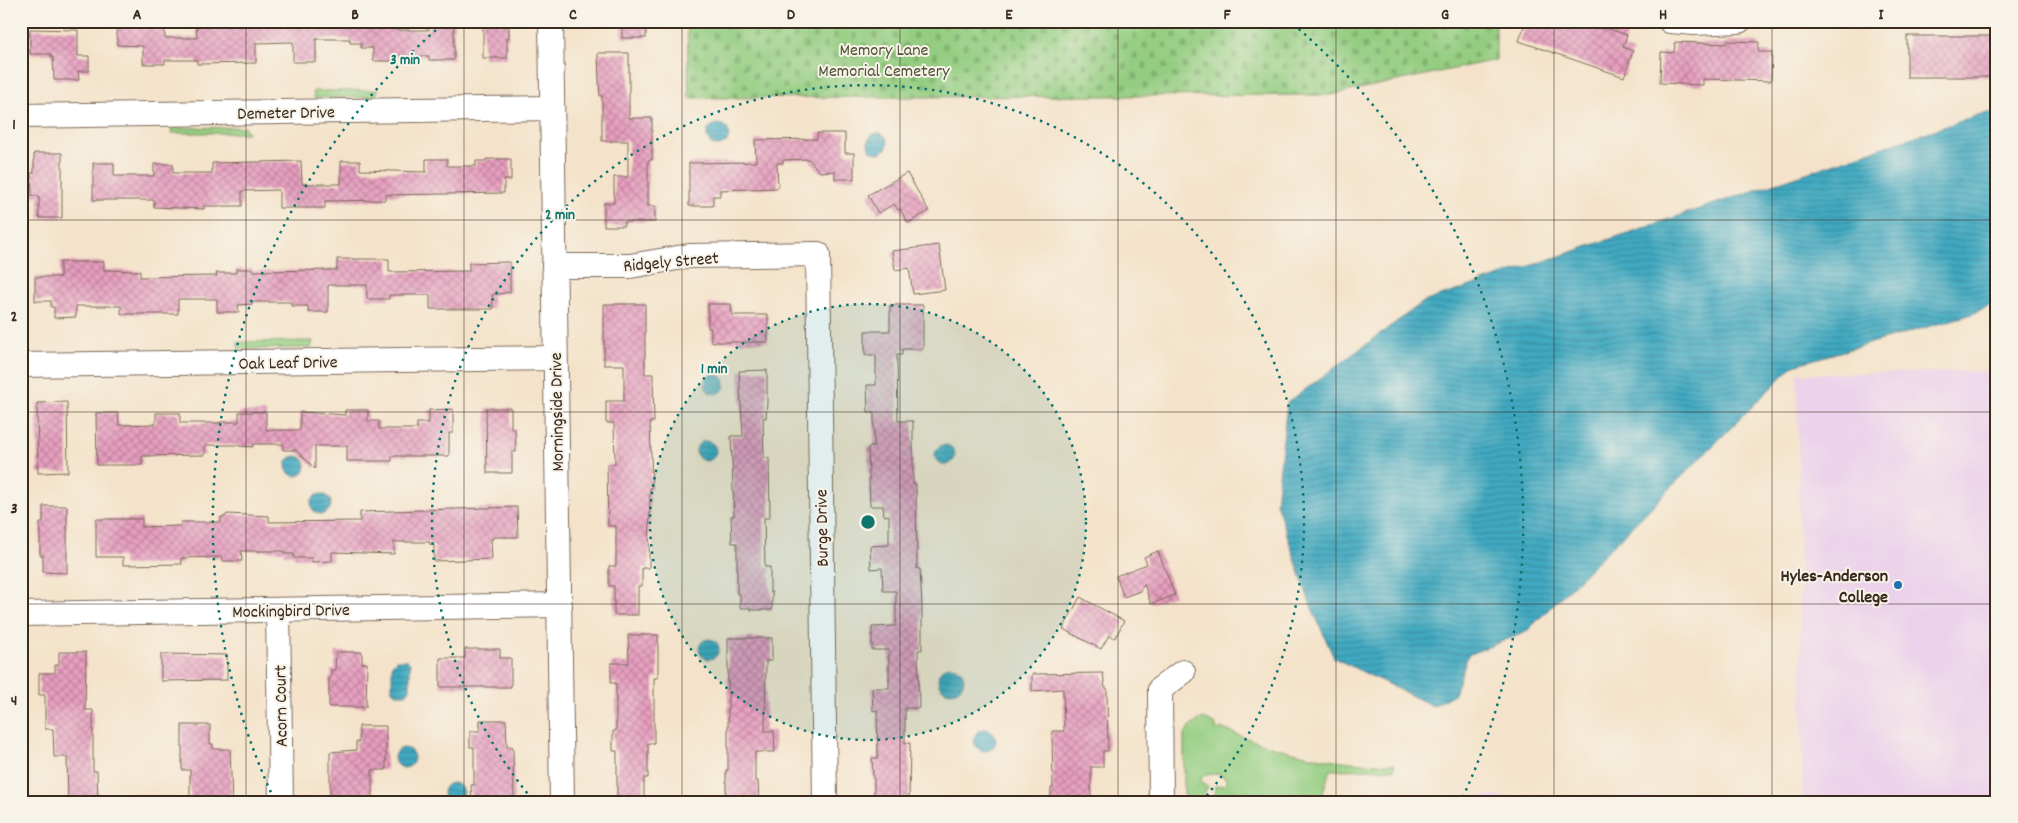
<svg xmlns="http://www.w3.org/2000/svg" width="2018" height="823" font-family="Dekko,sans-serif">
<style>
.built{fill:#ecd1ea}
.green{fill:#94cd81;stroke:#687c50}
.cemetery{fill:url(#cemetery-stones);stroke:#687c50}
.water{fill:url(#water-rules);stroke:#3e6a70}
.building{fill:url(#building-cross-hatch)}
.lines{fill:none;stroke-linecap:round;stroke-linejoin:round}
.minor-casing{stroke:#7c6b5a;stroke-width:26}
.minor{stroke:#fff;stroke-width:24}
.grid{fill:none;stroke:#3b2a1e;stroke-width:1;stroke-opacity:0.55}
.ring{fill:none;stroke:#0f766e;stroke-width:2.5;stroke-dasharray:2.5 5}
.poi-dot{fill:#1f6fb2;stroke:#f7f3e8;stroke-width:2}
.labels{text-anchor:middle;stroke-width:4;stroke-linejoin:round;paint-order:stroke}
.park-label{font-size:18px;fill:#515337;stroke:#f7f3e8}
.street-label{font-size:18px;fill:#3b2a1e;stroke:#f7f3e8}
.poi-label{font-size:18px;font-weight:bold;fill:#3b2a1e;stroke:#f7f3e8;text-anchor:end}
.centre{fill:#0f766e;stroke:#f7f3e8;stroke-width:2.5}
.ring-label{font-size:15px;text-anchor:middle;font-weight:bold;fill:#0f766e;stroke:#f7f3e8;stroke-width:4;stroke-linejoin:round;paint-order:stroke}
.neatline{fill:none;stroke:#3b2a1e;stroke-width:2}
.grid-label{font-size:16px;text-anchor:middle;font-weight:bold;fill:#3b2a1e}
</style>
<defs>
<pattern id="cemetery-stones" width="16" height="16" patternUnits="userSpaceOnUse" patternTransform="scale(1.25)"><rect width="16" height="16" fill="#94cd81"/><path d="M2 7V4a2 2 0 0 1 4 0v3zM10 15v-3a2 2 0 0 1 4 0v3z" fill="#80b06f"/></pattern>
<pattern id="water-rules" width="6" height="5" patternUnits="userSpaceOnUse" patternTransform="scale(1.25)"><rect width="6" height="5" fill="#41a9c1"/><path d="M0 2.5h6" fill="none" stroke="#388a9c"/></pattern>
<pattern id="building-cross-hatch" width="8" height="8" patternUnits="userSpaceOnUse" patternTransform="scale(1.25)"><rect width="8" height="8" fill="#e79ebf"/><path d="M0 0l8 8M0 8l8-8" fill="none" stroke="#bc819b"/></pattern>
</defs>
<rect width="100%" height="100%" fill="#f7f3e8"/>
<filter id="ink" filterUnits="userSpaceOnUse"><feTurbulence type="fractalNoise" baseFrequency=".02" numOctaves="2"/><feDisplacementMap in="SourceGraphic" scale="10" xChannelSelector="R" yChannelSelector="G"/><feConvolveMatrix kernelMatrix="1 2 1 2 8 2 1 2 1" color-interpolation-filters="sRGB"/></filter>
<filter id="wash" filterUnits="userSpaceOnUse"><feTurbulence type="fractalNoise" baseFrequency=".0096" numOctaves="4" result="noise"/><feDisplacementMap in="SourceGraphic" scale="20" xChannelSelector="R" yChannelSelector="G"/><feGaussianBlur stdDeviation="1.12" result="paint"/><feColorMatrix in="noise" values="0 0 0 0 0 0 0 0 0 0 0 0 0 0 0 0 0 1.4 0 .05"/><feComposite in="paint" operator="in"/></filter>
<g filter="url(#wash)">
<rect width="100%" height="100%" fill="#f4e3ca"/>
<path class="built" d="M1997 371V802H1456V796L1803 798 1797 374Z"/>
<g class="green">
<path d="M378 90 376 97 314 98 313 91Z"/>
<path d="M245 127 248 133H171L172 128Z"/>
<path d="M313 341 311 348 239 349 237 342Z"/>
<path d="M1203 718 1216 725V730H1220L1221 728C1277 752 1334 764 1395 764L1394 769 1330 770 1320 802 1301 798 1292 802H1258L1257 798 1215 800V786L1224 785 1227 781 1224 776 1218 774 1204 775 1201 779 1202 783 1208 786 1200 802H1184V735L1189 727Z"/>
</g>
<path class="cemetery" d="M687 21H1496V60L1331 95 689 98Z"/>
<g class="water">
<path d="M1984 113H1997V301L1973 314 1794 365 1526 632 1468 655 1454 694 1433 706 1334 658 1311 606 1276 503 1287 403 1423 302Z"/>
<circle cx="718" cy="135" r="11"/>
<circle cx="878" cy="143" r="10"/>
<circle cx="715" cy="384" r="10"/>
<circle cx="706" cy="451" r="10"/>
<circle cx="945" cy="455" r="10"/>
<circle cx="296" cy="466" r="10"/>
<circle cx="321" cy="504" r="10"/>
<circle cx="709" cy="649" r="10"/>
<path d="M396 660H407L410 664V689L406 694H397L392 690V664Z"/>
<circle cx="951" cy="679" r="13"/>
<circle cx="985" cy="740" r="11"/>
<circle cx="404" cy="758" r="10"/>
<circle cx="453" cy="793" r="10"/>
</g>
<g id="blocks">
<g class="building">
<path d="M117 21H164L165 38H197L196 21H395V30H429V21H454V60H429V56H396V61H373V48H361V43H350V39H316V62H293V42L256 43V63L197 64V60H165V64H143V46L117 45Z"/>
<path d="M483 21H509V38H507V58H483Z"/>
<rect x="622" y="21" width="24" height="17"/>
<path d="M1526 21H1585L1627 35 1623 47 1633 51 1624 77 1519 41Z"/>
<path d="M30 29 78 30V56H89V71H78L79 80H54L53 57H51V54H30Z"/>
<rect x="1907" y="36" width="90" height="41"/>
<path d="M1727 41 1759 42 1758 52H1772L1771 81 1703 79V85L1660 83 1661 52 1674 53 1675 42 1727 44Z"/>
<path d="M598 53H629V118H652V160H648V206H655V222H624V226H604V203H614V177H628V141H602V96H600L599 81Z"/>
<path d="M817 133H845V153H854V179H835V171L820 172 809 159 783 160V163H777L778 188 720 190V196H713V206H689V163L756 162 755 140 817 139Z"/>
<path d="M34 153H62V218H39V196H32L31 173H34Z"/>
<path d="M426 159H447V166H476V161H486V159H511V180H504V193L385 195V200L325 201V208H279V190L242 191V206H204V209L154 207V200H93V163H114V176H154V164H173V173H212V163L301 161 302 184H341V161H360V170L426 172Z"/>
<path d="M907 173 929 211 908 223 900 209 898 210 894 204 878 213 868 195Z"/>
<path d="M939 245 945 290 913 294 909 268 895 270 892 251Z"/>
<path d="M337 259H389V272L469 271V263L510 262V292L492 295 493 309H430V295H389V299H367V285H328V312H308V306H291V302H253V304L238 305 239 312H217V299H178V314H121V306H76V317L54 318V307H51V301H35V277H60V262H104V270L140 271V277L217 276 216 273H236V269H253V271L337 270Z"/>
<path d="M604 304H645V374H653L654 422H650L652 488H650L649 568H642V586H638V615H614V586H609V566H616V526H608L607 465 615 464 614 423H606V401H624V365H604Z"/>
<path d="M708 304H731L732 315H768V342H711V328H708Z"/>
<path d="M890 305H923V349H902V355H897L898 421H913V484H916L917 569H920L922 606V650H918L919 708H905V743H910L909 802H874V779H873L872 758H878L877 710 873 711 872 688H889V650H872V627L896 626V591H883L882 568 871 569 870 546 889 545V515L884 516 883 506H870L868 447H874V412H868L867 385H876V355H865V331H890Z"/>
<path d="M767 370V402L766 418H763L764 458H769L770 518H764L765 567H770V592H772V610H750V608H740V594H737V543H732L731 516H734L731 436H743L739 371Z"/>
<path d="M67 402 68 472 38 473 37 403Z"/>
<path d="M486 408H511V429H515L516 452H512V473H487Z"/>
<path d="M453 409V433H449V456H392V461H347V446H315V469L296 450H283V444H253V447L239 446V445H205V455L142 456V465H97L96 413H118L119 425 156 424V413H180V423H220V422H239V412H266V430H300V412L345 415V410H368V421H379V429H417V423H429V410Z"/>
<path d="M43 506H67V573L43 572V555H40V523H43Z"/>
<path d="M517 507 518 537H493V539H491L492 559 434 561V545H430V542H394V554L332 552V561L312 562V558H294V554H284V551H241L242 561H222L221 557 181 558 182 564 123 565V557H96V519H142V527L181 526V522H221V517H225L227 514 269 516V522L360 521V512Z"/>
<path d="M1158 551 1175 595 1151 604 1144 584 1140 591 1124 597 1116 576 1147 564 1144 557Z"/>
<path d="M1080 597 1124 621 1115 638 1109 635 1101 649 1063 629Z"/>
<path d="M628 635H658V678H654V743H648V778H644V802H617V751H613V731H616V683H611V663H629Z"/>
<path d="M728 638H772V661H766L765 731H774L775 752H755V781H758L759 802H726V770H728Z"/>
<path d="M465 649H500V658H511V687H440V658H465Z"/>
<path d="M59 652H86L85 710H93V771H97L98 802H68L67 757H54L53 729H45V695H39V673H55V665H59Z"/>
<path d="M336 652H362V663H367L366 707H329V678H331V670H335Z"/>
<path d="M161 654 227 655V680L161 681Z"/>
<path d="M1103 673 1105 688H1107L1108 751H1103V767H1091V802H1051V788H1053L1052 731H1064L1063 689 1032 691V674Z"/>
<path d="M480 720H506L507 747H513L514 801 472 802 471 785H474V747H470V731H480Z"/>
<path d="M182 725H210V744H213V749H230L232 802H190V770H182Z"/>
<path d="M359 726H386V770H372V802H330V752L356 750V742H359Z"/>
</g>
</g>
</g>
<g filter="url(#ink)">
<use href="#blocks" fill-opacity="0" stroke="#7c6b5a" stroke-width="1"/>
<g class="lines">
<defs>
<g id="minor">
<path d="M551 21 562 802"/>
<path d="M1670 21 1694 23 1739 21"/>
<path d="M21 116 552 108"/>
<path d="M554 266H630L689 256 818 254 825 802"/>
<path d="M21 365 555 358"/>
<path d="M278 610 281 802"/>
<path d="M21 614 560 605"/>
<path d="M1161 802 1160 689 1183 672"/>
</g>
</defs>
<use href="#minor" class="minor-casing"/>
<use href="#minor" class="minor"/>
</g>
</g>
<path class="grid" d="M246 21V802M464 21V802M682 21V802M900 21V802M1118 21V802M1336 21V802M1554 21V802M1772 21V802M21 220H1997M21 412H1997M21 604H1997"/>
<circle cx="868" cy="522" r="218" fill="#0f766e" fill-opacity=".12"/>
<g class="ring">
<circle cx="868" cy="522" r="218"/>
<path d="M532 799A436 436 0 1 1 1204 799"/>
<path d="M274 799A655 655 0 0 1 443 24M1293 24A655 655 0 0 1 1462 799"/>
</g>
<circle class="poi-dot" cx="1898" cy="585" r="5"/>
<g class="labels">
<g class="park-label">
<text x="884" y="55">Memory Lane<tspan x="884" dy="21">Memorial Cemetery</tspan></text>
</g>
<g class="street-label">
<text transform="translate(286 112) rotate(-1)" y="6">Demeter Drive</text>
<text transform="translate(671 261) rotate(-5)" y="6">Ridgely Street</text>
<text transform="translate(288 362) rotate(-1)" y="6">Oak Leaf Drive</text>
<text transform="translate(556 412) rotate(-91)" y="6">Morningside Drive</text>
<text transform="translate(821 528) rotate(-91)" y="6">Burge Drive</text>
<text transform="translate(291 610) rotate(-1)" y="6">Mockingbird Drive</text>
<text transform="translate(280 706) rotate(-91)" y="6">Acorn Court</text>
</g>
<g class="poi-label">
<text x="1888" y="581">Hyles-Anderson<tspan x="1888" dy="21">College</tspan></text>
</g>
</g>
<circle cx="868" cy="522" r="8" class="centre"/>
<g class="ring-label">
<text x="405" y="64">3 min</text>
<text x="560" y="219">2 min</text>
<text x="714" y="373">1 min</text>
</g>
<rect width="2018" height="823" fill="none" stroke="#f7f3e8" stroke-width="55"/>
<rect x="28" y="28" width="1962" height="768" class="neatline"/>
<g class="grid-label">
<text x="137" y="19">A</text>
<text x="355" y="19">B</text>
<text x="573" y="19">C</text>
<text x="791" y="19">D</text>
<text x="1009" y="19">E</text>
<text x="1227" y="19">F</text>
<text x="1445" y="19">G</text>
<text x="1663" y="19">H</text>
<text x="1881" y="19">I</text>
<text x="14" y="129">1</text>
<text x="14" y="321">2</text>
<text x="14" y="513">3</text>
<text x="14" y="705">4</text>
</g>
</svg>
